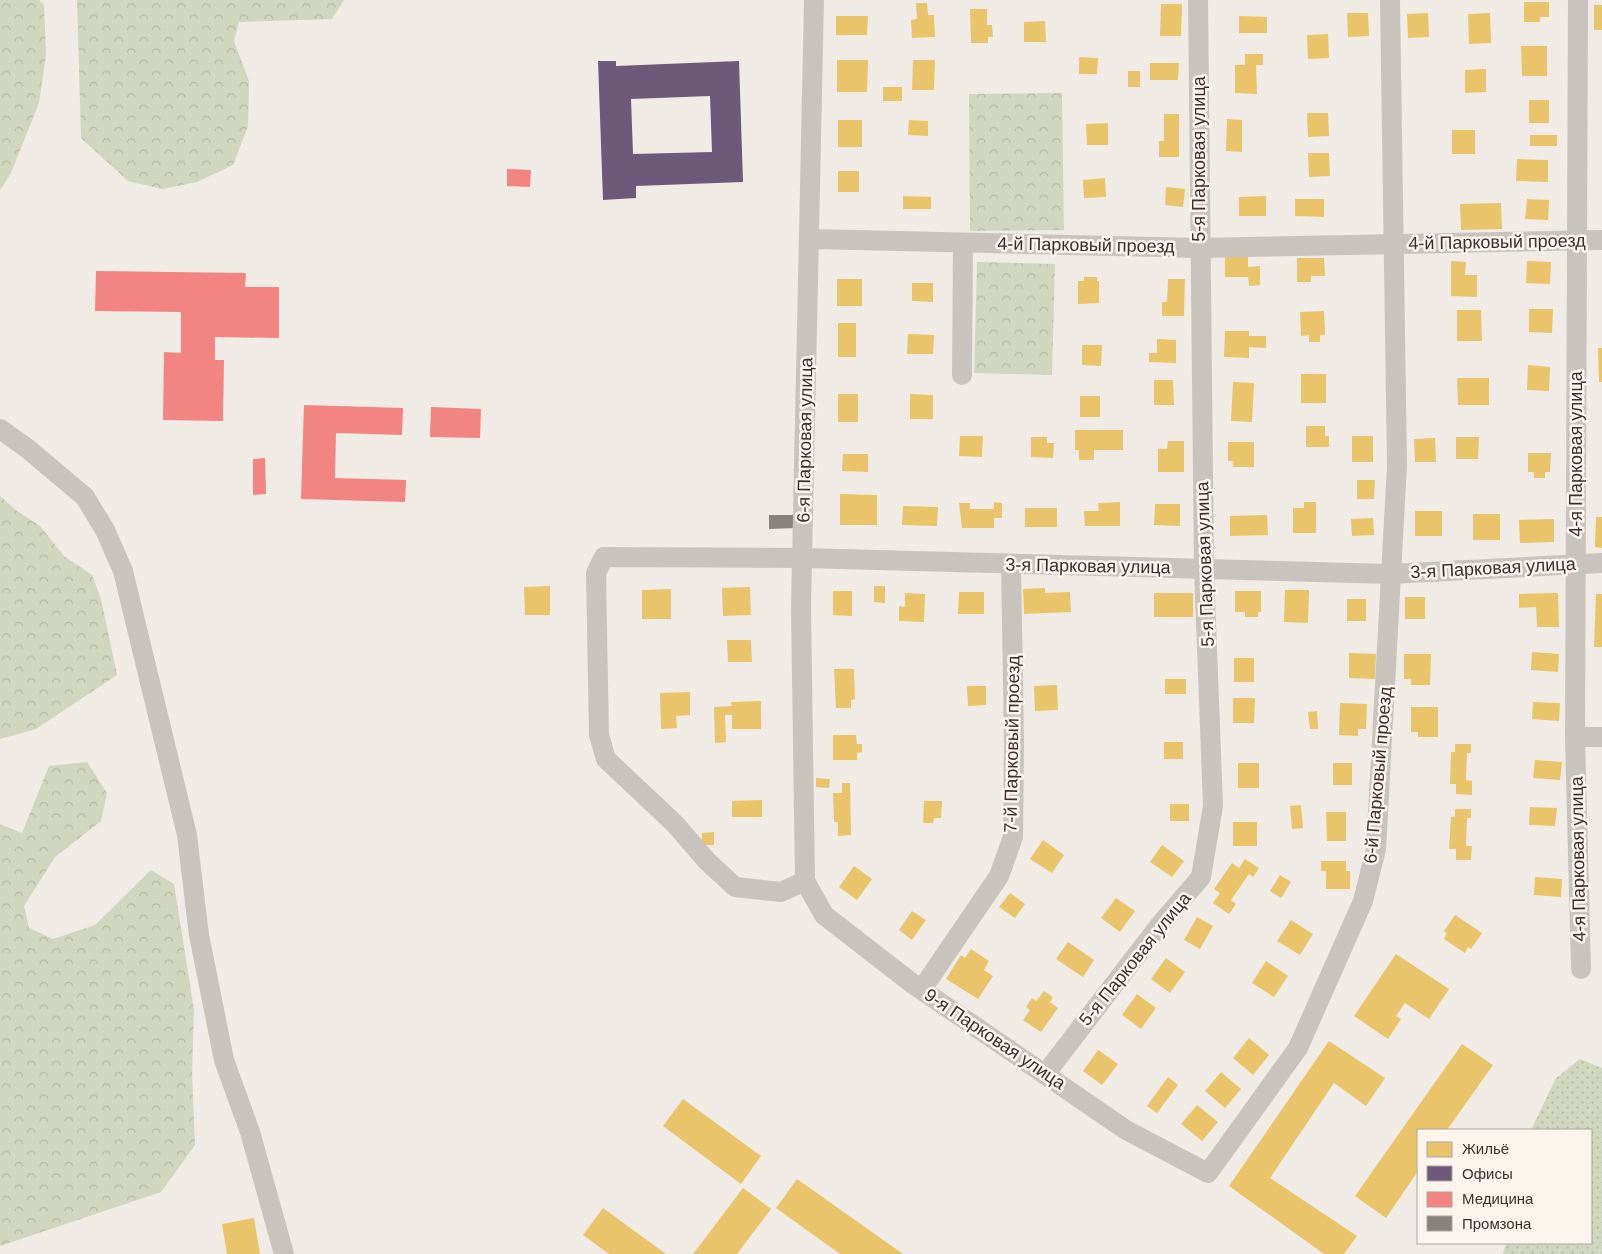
<svg xmlns="http://www.w3.org/2000/svg" width="1602" height="1254" font-family="Arial,sans-serif">
<style>
.grass{fill:url(#grass-dots)}
.forest{fill:url(#forest-crowns)}
.homes{fill:#e9c46a}
.offices{fill:#6d597a;fill-rule:evenodd}
.health{fill:#f28482}
.industry{fill:#8a817c}
.lines{fill:none;stroke-linecap:round;stroke-linejoin:round}
.minor{stroke:#c9c3be;stroke-width:20}
.labels{text-anchor:middle;stroke-width:5;stroke-linejoin:round;paint-order:stroke}
.street-label{font-size:18px;fill:#3b302b;stroke:#fbf5ee}
</style>
<defs>
<pattern id="grass-dots" width="8" height="8" patternUnits="userSpaceOnUse" patternTransform="scale(1.25)"><rect width="8" height="8" fill="#d1d6bf"/><path d="M2 2h.1M6 6h.1" fill="none" stroke="#b4b8a4" stroke-width="1.8" stroke-linecap="round"/></pattern>
<pattern id="forest-crowns" width="20" height="18" patternUnits="userSpaceOnUse" patternTransform="scale(1.25)"><rect width="20" height="18" fill="#d1d6bf"/><path d="M2 6a3 3 0 1 1 6 0M12 15a3 3 0 1 1 6 0" fill="none" stroke="#b4b8a4"/></pattern>
</defs>
<rect width="100%" height="100%" fill="#f0ebe5"/>
<path class="grass" d="M1580 1059 1602 1068V1254H1503L1506 1243H1591V1130H1531L1556 1078Z"/>
<g class="forest">
<path d="M0 0H39L44 5 46 55 39 103 11 173 0 190Z"/>
<path d="M77 0H344L332 19 239 22 234 41 249 81 248 126 233 165 197 182 162 189 128 181 81 138Z"/>
<path d="M1062 93 1064 230 970 231 969 94Z"/>
<path d="M977 262 1055 264 1052 375 974 373Z"/>
<path d="M0 496 17 511 40 526 64 556 92 575 101 599 117 675 36 729 0 739Z"/>
<path d="M87 762 107 793 101 821 55 857 24 906 29 928 53 939 95 925 151 870 174 884 194 1010 192 1074 195 1145 161 1192 0 1246V824L22 833 49 766Z"/>
</g>
<g class="homes">
<path d="M1524 2H1549V17H1540V22H1524Z"/>
<path d="M916 3H927L928 15H934L935 37 912 38 911 20 917 19Z"/>
<path d="M1161 4H1182L1181 36H1160Z"/>
<rect x="1594" y="5" width="8" height="25"/>
<path d="M970 9H987V25H992L993 37H988V43H971Z"/>
<path d="M1347 13H1368L1369 36 1348 37Z"/>
<path d="M1428 13 1429 37 1408 38 1407 14Z"/>
<path d="M1490 13 1491 43 1469 44 1468 14Z"/>
<path d="M836 16H868L867 35H836Z"/>
<path d="M1239 16 1267 17V33H1239Z"/>
<path d="M1045 21 1046 42H1024V22Z"/>
<path d="M1328 34 1329 58 1308 59 1307 35Z"/>
<path d="M1521 46H1547V76H1522Z"/>
<path d="M1245 54H1263V65H1256L1257 94 1235 93V65H1245Z"/>
<path d="M1079 57 1098 58 1097 74H1079Z"/>
<path d="M837 60H868L867 92H837Z"/>
<path d="M913 60H935L934 90H912Z"/>
<path d="M1150 63H1179L1178 80H1150Z"/>
<path d="M1486 69V92L1465 93V70Z"/>
<rect x="1128" y="71" width="12" height="16"/>
<rect x="883" y="87" width="19" height="14"/>
<rect x="1529" y="100" width="20" height="23"/>
<path d="M1307 113H1328L1329 136 1308 137Z"/>
<path d="M1164 114H1179V157H1159V141H1164Z"/>
<path d="M1227 119 1242 120V152L1226 151Z"/>
<rect x="838" y="120" width="24" height="27"/>
<path d="M909 120 928 121V136L908 135Z"/>
<path d="M1108 123V145H1087L1086 124Z"/>
<rect x="1452" y="130" width="23" height="24"/>
<rect x="1530" y="135" width="27" height="11"/>
<path d="M1308 153H1329L1330 176 1309 177Z"/>
<path d="M1517 159 1548 160V182L1516 181Z"/>
<rect x="838" y="171" width="21" height="21"/>
<path d="M1105 178 1106 197 1084 198 1083 180Z"/>
<path d="M1166 187 1185 189 1183 207 1165 205Z"/>
<path d="M903 196 931 197V209H903Z"/>
<path d="M1266 196V216H1239V197Z"/>
<path d="M1295 199H1324V217L1295 216Z"/>
<path d="M1527 199 1549 200 1548 220 1525 219Z"/>
<path d="M1501 203 1502 229 1461 230 1460 204Z"/>
<path d="M1248 256V267L1260 266V285L1249 286 1248 277H1225V257Z"/>
<path d="M1297 258H1324L1325 276H1311V282H1297Z"/>
<path d="M1451 261 1466 262 1465 275H1477V297L1451 296Z"/>
<path d="M1527 261 1551 262 1550 284 1526 283Z"/>
<path d="M1084 277H1097V281H1099V303L1078 304V281H1084Z"/>
<rect x="837" y="279" width="25" height="27"/>
<path d="M1168 279H1185L1184 316H1162V302H1167Z"/>
<path d="M912 283H933V302L912 301Z"/>
<path d="M1529 309H1553L1552 333 1529 332Z"/>
<path d="M1457 310H1481L1482 341H1457Z"/>
<path d="M1324 311 1325 335H1320V342H1309V335L1301 336 1300 312Z"/>
<rect x="838" y="323" width="18" height="34"/>
<path d="M1225 331H1249V336H1266V348L1249 347V358L1224 357Z"/>
<path d="M908 334 934 335 933 354H907Z"/>
<path d="M1157 339 1176 340V363L1149 362V353H1157Z"/>
<path d="M1082 345H1102L1101 366 1082 365Z"/>
<path d="M1598 348H1602V382H1599Z"/>
<path d="M1528 365 1550 367 1549 391 1527 390Z"/>
<rect x="1301" y="374" width="25" height="29"/>
<path d="M1457 378H1489V405H1458Z"/>
<path d="M1154 380H1173L1174 405H1154Z"/>
<path d="M1233 382 1254 383 1252 422 1231 421Z"/>
<rect x="838" y="394" width="20" height="28"/>
<path d="M910 394 933 395V419H910Z"/>
<rect x="1080" y="396" width="20" height="21"/>
<path d="M1306 426H1325V436H1329V447H1306Z"/>
<path d="M1075 430H1123V450H1094V460H1079V450H1075Z"/>
<path d="M960 436H983L982 457 959 456Z"/>
<rect x="1352" y="436" width="21" height="26"/>
<path d="M1031 437H1047V443H1054L1053 458 1031 457Z"/>
<path d="M1456 437H1479L1478 459H1456Z"/>
<path d="M1435 438 1436 462H1415L1414 439Z"/>
<path d="M1168 441H1184V472H1158V449H1167Z"/>
<path d="M1228 442H1254V467H1233V461H1228Z"/>
<path d="M1528 453H1551L1550 472H1545V478H1534V472H1528Z"/>
<path d="M843 454H868V472L842 471Z"/>
<path d="M1357 480H1375L1374 499H1357Z"/>
<path d="M840 494 877 495V525H840Z"/>
<path d="M994 502 1002 503V518H994V528H962L959 503H970V509H994Z"/>
<path d="M1120 502V526H1085L1084 511H1099L1098 503Z"/>
<path d="M1304 502H1316V533H1293V508H1304Z"/>
<path d="M1155 504H1180V526L1154 525Z"/>
<path d="M903 506 938 507 937 526 902 525Z"/>
<rect x="1025" y="508" width="32" height="19"/>
<rect x="1415" y="511" width="27" height="25"/>
<rect x="1473" y="514" width="27" height="26"/>
<path d="M1267 515 1268 535 1230 536V516Z"/>
<path d="M1596 517H1602V548L1595 547Z"/>
<path d="M1373 518 1374 535 1352 536 1351 519Z"/>
<path d="M1554 519V542L1520 543 1519 520Z"/>
<path d="M550 586V615H525L524 587Z"/>
<path d="M874 586H885V603L874 602Z"/>
<path d="M750 587 751 615 723 616 722 588Z"/>
<path d="M1045 588V593L1070 592 1071 612 1024 614 1023 589Z"/>
<path d="M671 589V619H642V590Z"/>
<path d="M1285 590H1309L1308 623 1284 622Z"/>
<path d="M833 591H852V616L833 615Z"/>
<path d="M1235 591H1261V612H1258V617H1245V612H1235Z"/>
<path d="M959 592H984V614H958Z"/>
<path d="M905 593 925 594 924 622 899 621V606L905 607Z"/>
<rect x="1154" y="593" width="39" height="24"/>
<path d="M1558 593 1559 627H1537L1536 607 1519 608V594Z"/>
<path d="M1596 594H1602V647H1594Z"/>
<rect x="1405" y="597" width="20" height="22"/>
<rect x="1347" y="599" width="19" height="22"/>
<path d="M727 640H751L752 662H728Z"/>
<path d="M1532 652 1559 654 1558 672 1531 670Z"/>
<path d="M1349 653 1376 654 1375 679 1349 678Z"/>
<path d="M1404 654H1431L1430 685H1411V679H1404Z"/>
<rect x="1234" y="658" width="20" height="24"/>
<path d="M834 669H854L855 699 851 700V708H836Z"/>
<rect x="1165" y="679" width="21" height="15"/>
<path d="M1057 685 1058 710 1035 711 1034 686Z"/>
<path d="M967 686H986V705L968 706Z"/>
<path d="M690 692V715L676 716 677 728 661 729 660 693Z"/>
<path d="M1233 698H1255L1254 723H1233Z"/>
<path d="M761 701V729H732V715H725L726 742 715 743 714 707 732 706 731 702Z"/>
<path d="M1533 702 1560 703 1559 721 1532 719Z"/>
<path d="M1340 703 1367 704 1366 729H1358V736L1339 735Z"/>
<path d="M1411 707H1438V737H1418V732H1411Z"/>
<path d="M1317 711 1318 729H1310L1308 712Z"/>
<path d="M833 735H856L857 744H862V752L857 753V760H833Z"/>
<rect x="1164" y="742" width="19" height="17"/>
<path d="M1455 744H1471V753H1467L1466 780 1472 781V795L1456 794V784H1450L1451 752H1455Z"/>
<path d="M1535 760 1562 762 1560 780 1533 778Z"/>
<rect x="1238" y="763" width="21" height="25"/>
<rect x="1333" y="763" width="19" height="22"/>
<path d="M816 778 830 779 829 788 816 787Z"/>
<path d="M842 783H850L851 835 838 836V822H834L833 793H842Z"/>
<path d="M762 800V817H732V801Z"/>
<path d="M924 801H942L941 818H934L933 823H923Z"/>
<rect x="1170" y="804" width="19" height="17"/>
<path d="M1301 805 1303 828 1292 829 1290 806Z"/>
<path d="M1530 807 1557 808 1555 826 1529 825Z"/>
<path d="M1455 809H1471V818H1467L1466 846H1472L1471 860H1456V849H1449L1451 817H1455Z"/>
<path d="M1326 812H1346V841H1327Z"/>
<rect x="1233" y="822" width="24" height="24"/>
<path d="M714 832V845H702V833Z"/>
<path d="M1043 840 1064 855 1052 873 1030 859Z"/>
<path d="M1162 845 1184 861 1172 877 1150 862Z"/>
<path d="M1245 859 1259 868 1253 877 1249 874 1231 900 1236 904 1229 914 1213 903 1220 893 1214 889 1232 863 1239 868Z"/>
<path d="M1321 861H1346V871H1350V889H1326V871H1321Z"/>
<path d="M854 866 872 879 857 900 839 887Z"/>
<path d="M1280 875 1291 882 1281 898 1270 891Z"/>
<path d="M1535 877 1562 879 1561 897 1534 895Z"/>
<path d="M1010 893 1025 904 1015 918 999 907Z"/>
<path d="M1116 898 1135 911 1120 932 1101 918Z"/>
<path d="M912 911 926 920 912 940 899 930Z"/>
<path d="M1455 915 1482 933 1471 949 1468 947 1465 953 1444 939 1447 933 1444 931Z"/>
<path d="M1197 917 1213 926 1200 949 1184 940Z"/>
<path d="M1291 920 1313 934 1300 955 1277 941Z"/>
<path d="M1068 942 1094 960 1083 977 1056 959Z"/>
<path d="M971 949 989 961 984 970 993 976 978 999 946 979 961 955 965 958Z"/>
<path d="M1396 954 1449 989 1429 1019 1405 1003 1396 1016 1401 1019 1388 1039 1354 1016Z"/>
<path d="M1166 958 1185 972 1170 993 1151 979Z"/>
<path d="M1266 961 1288 976 1274 997 1252 983Z"/>
<path d="M1044 991 1053 997 1050 1002 1058 1008 1041 1032 1023 1020 1030 1010 1026 1007 1032 998 1036 1001Z"/>
<path d="M1137 994 1156 1008 1141 1029 1122 1015Z"/>
<path d="M1249 1038 1269 1055 1253 1075 1233 1058Z"/>
<path d="M1329 1041 1385 1078 1366 1106 1334 1083 1270 1178 1357 1236 1344 1254H1324L1229 1186Z"/>
<path d="M1462 1044 1493 1065 1447 1130H1418V1171L1386 1218 1355 1196Z"/>
<path d="M1098 1050 1118 1064 1102 1085 1083 1071Z"/>
<path d="M1221 1072 1241 1089 1225 1108 1205 1091Z"/>
<path d="M1168 1077 1178 1085 1157 1113 1147 1106Z"/>
<path d="M683 1099 761 1156 741 1184 663 1126Z"/>
<path d="M1197 1105 1218 1122 1202 1141 1181 1124Z"/>
<path d="M797 1179 903 1254H840L776 1208Z"/>
<path d="M743 1188 771 1209 737 1254H693Z"/>
<path d="M603 1208 666 1254H609L583 1235Z"/>
<path d="M254 1218 260 1254H227L222 1224Z"/>
</g>
<path class="offices" d="M598 61H616V66L739 61 743 182 636 186V198L603 200ZM710 96 712 152 633 154 631 99Z"/>
<g class="health">
<path d="M507 169 531 170 530 187 507 186Z"/>
<path d="M96 271 246 273 245 287H279V338L215 337V360H224L223 421 163 420 164 352 181 353V312L95 311Z"/>
<path d="M304 405 403 408 402 435 336 433 335 478 406 480 405 502 301 499Z"/>
<path d="M431 407 481 409 480 438 430 437Z"/>
<path d="M265 458 266 494 253 495V459Z"/>
</g>
<path class="industry" d="M769 515H796V528L769 529Z"/>
<g class="lines">
<g class="minor">
<path d="M814 0 801 607 805 881 824 915 913 984 1126 1130 1208 1173 1298 1048 1363 901 1376 849 1397 465 1390 0"/>
<path d="M1578 0 1575 737 1581 969"/>
<path d="M810 239 1199 248 1602 240"/>
<path d="M962 375 963 243"/>
<path d="M0 429 28 449 85 497 105 530 123 571 187 835 199 935 224 1060 250 1132 284 1254"/>
<path d="M1575 737H1602"/>
<path d="M805 881 781 892 735 887 707 861 675 824 606 759 599 735 596 573 604 557 803 558 1390 574 1602 563"/>
<path d="M922 989 999 876 1013 837 1014 743 1011 564"/>
<path d="M1046 1073 1159 926 1201 877 1213 806 1204 569 1198 0"/>
</g>
</g>
<g class="labels">
<g class="street-label">
<text transform="translate(1199 159) rotate(-90)" y="6">5-я Парковая улица</text>
<text transform="translate(1497 242) rotate(-1)" y="6">4-й Парковый проезд</text>
<text transform="translate(1086 245) rotate(1)" y="6">4-й Парковый проезд</text>
<text transform="translate(805 440) rotate(-89)" y="6">6-я Парковая улица</text>
<text transform="translate(1576 454) rotate(-90)" y="6">4-я Парковая улица</text>
<text transform="translate(1205 564) rotate(-92)" y="6">5-я Парковая улица</text>
<text transform="translate(1088 566) rotate(1)" y="6">3-я Парковая улица</text>
<text transform="translate(1493 568) rotate(-3)" y="6">3-я Парковая улица</text>
<text transform="translate(1012 744) rotate(-89)" y="6">7-й Парковый проезд</text>
<text transform="translate(1378 775) rotate(-85)" y="6">6-й Парковый проезд</text>
<text transform="translate(1578 859) rotate(-91)" y="6">4-я Парковая улица</text>
<text transform="translate(1135 959) rotate(-51)" y="6">5-я Парковая улица</text>
<text transform="translate(995 1039) rotate(34)" y="6">9-я Парковая улица</text>
</g>
</g>
<rect x="1417" y="1129" width="175" height="115" fill="#fbf5ee" stroke="#aea6a0"/>
<rect x="1427" y="1142" width="25" height="15" fill="#e9c46a" stroke="#aea6a0"/>
<text x="1462" y="1154" font-size="15" fill="#3b302b">Жильё</text>
<rect x="1427" y="1166" width="25" height="15" fill="#6d597a" stroke="#aea6a0"/>
<text x="1462" y="1179" font-size="15" fill="#3b302b">Офисы</text>
<rect x="1427" y="1192" width="25" height="15" fill="#f28482" stroke="#aea6a0"/>
<text x="1462" y="1204" font-size="15" fill="#3b302b">Медицина</text>
<rect x="1427" y="1216" width="25" height="15" fill="#8a817c" stroke="#aea6a0"/>
<text x="1462" y="1229" font-size="15" fill="#3b302b">Промзона</text>
</svg>
